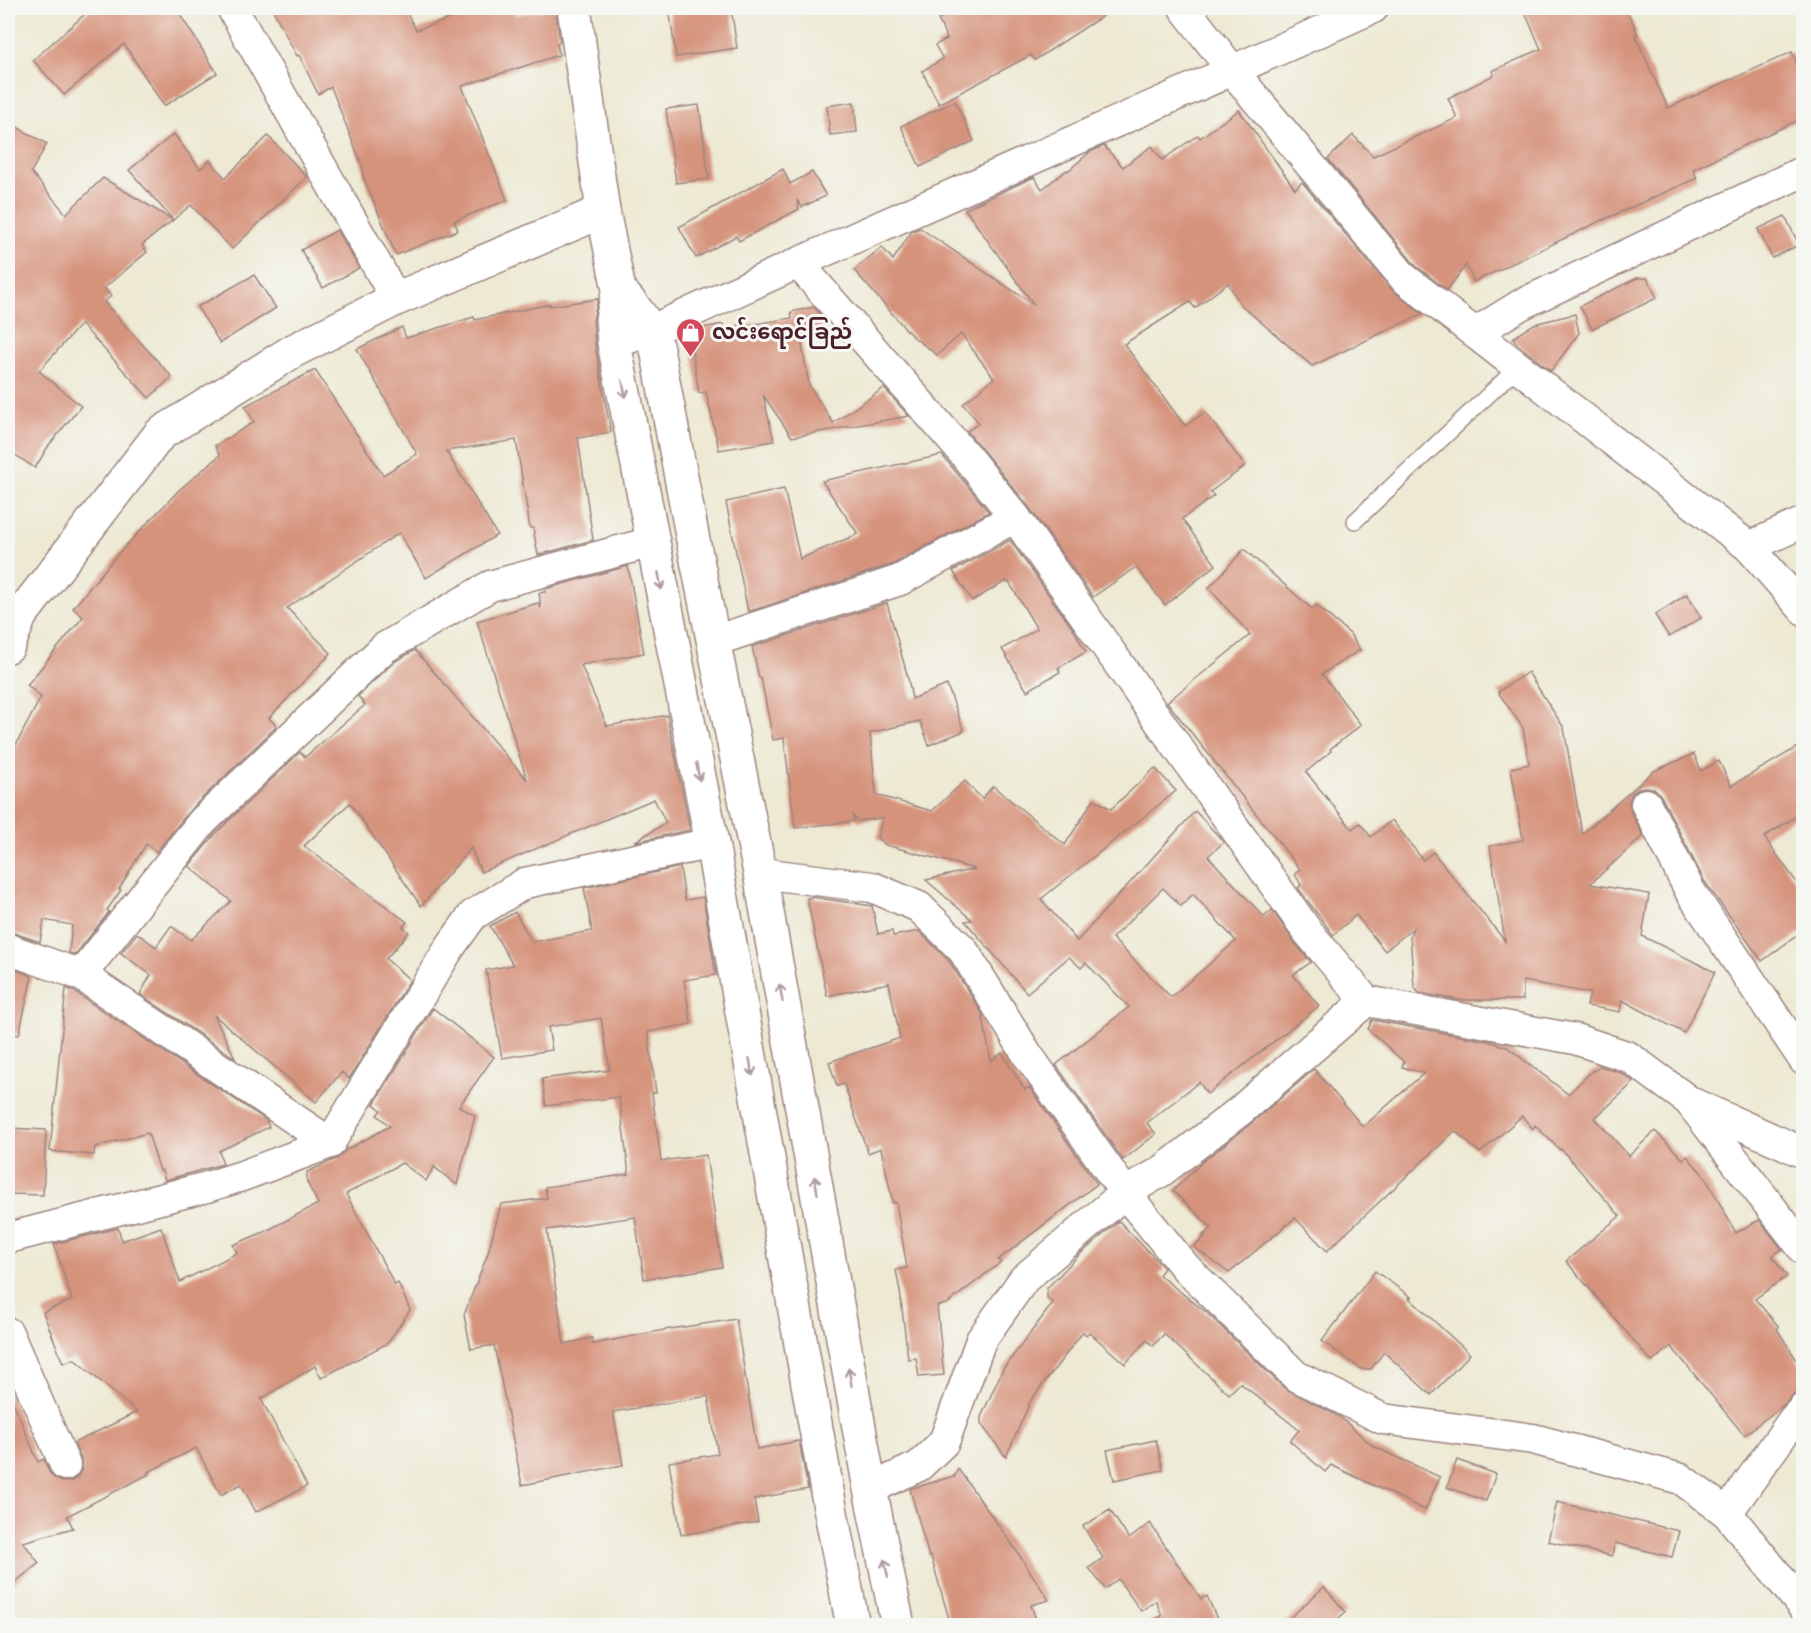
<svg xmlns="http://www.w3.org/2000/svg" width="1811" height="1633" font-family="'IM FELL DW Pica','Noto Sans Myanmar',serif">
<style>
.building{fill:#d6937c;fill-rule:evenodd}
.lines{fill:none;stroke-linecap:round;stroke-linejoin:round}
.lane-casing{stroke:#9c847f;stroke-width:18}
.street-casing{stroke:#9c847f;stroke-width:33}
.secondary-casing{stroke:#9c847f;stroke-width:36}
.highway-casing{stroke:#9c847f;stroke-width:36}
.lane{stroke:#fff;stroke-width:15}
.street{stroke:#fff;stroke-width:30}
.secondary{stroke:#fff;stroke-width:33}
.highway{stroke:#fff;stroke-width:33}
.oneway{stroke:#ae9aa0}
.labels{text-anchor:middle;stroke-width:6;stroke-linejoin:round;paint-order:stroke}
.poi-label{font-size:21px;font-weight:bold;fill:#4a1f2b;stroke:#f6f6f2;text-anchor:start}
</style>
<rect width="100%" height="100%" fill="#f6f6f2"/>
<filter id="ink" filterUnits="userSpaceOnUse"><feTurbulence type="fractalNoise" baseFrequency=".0167" numOctaves="2"/><feDisplacementMap in="SourceGraphic" scale="12" xChannelSelector="R" yChannelSelector="G"/><feConvolveMatrix kernelMatrix="1 2 1 2 8 2 1 2 1" color-interpolation-filters="sRGB"/></filter>
<filter id="wash" filterUnits="userSpaceOnUse"><feTurbulence type="fractalNoise" baseFrequency=".008" numOctaves="4" result="noise"/><feDisplacementMap in="SourceGraphic" scale="24" xChannelSelector="R" yChannelSelector="G"/><feGaussianBlur stdDeviation="1.35" result="paint"/><feColorMatrix in="noise" values="0 0 0 0 0 0 0 0 0 0 0 0 0 0 0 0 0 1.4 0 .05"/><feComposite in="paint" operator="in"/></filter>
<g filter="url(#wash)">
<rect width="100%" height="100%" fill="#ede9d3"/>
<g id="blocks">
<g class="building">
<path d="M92 8H176L217 73 164 106 124 44 64 95 33 60Z"/>
<path d="M272 8H404L416 30 482 8H512L515 15 555 8 560 42 557 43 559 55 462 86 507 200 454 221 458 230 396 255 363 176V168L331 87 318 94 299 55 297 56Z"/>
<path d="M669 8H731L737 48 676 57Z"/>
<path d="M961 8H1115L1035 60 1031 55 939 104 922 71 943 59 935 45 947 39 938 19Z"/>
<path d="M1523 8H1626L1638 34 1635 35 1668 108 1792 52 1803 79V118L1693 169 1697 178 1594 224 1474 282 1466 265 1447 290 1416 266 1328 159 1353 135 1373 156 1457 118 1448 98 1494 75 1492 71 1541 49Z"/>
<path d="M955 101 974 141 920 167 901 126Z"/>
<path d="M854 102 857 132 830 135 827 106Z"/>
<path d="M699 105 709 179 676 183 666 109Z"/>
<path d="M1239 110 1295 189 1302 182 1391 289 1422 314 1312 366 1240 304 1228 283 1195 308 1190 302 1124 344 1185 426 1205 412 1245 466 1210 492 1214 496 1182 519 1216 565 1165 605 1136 567 1093 597 1029 507 967 431 979 423 963 404 994 378 961 334 937 355 911 335 854 270 882 247 893 260 912 231 920 228 1034 305 965 209 1034 177 1042 189 1067 170 1068 171 1090 152 1104 146 1123 167 1152 146 1162 160 1198 135 1200 138Z"/>
<path d="M8 122 47 144 31 172 66 214 103 178 173 220 142 245 147 252 104 288 111 296 104 302 172 377 149 398 81 324 39 371 81 406 49 445 35 468 8 450Z"/>
<path d="M174 134 200 169 210 160 225 178 268 136 307 177 232 249 191 205 173 220 129 170Z"/>
<path d="M783 169 790 184 812 172 826 196 802 207 797 200 799 209 739 241 736 236 696 258 679 227Z"/>
<path d="M1785 216 1799 245 1772 258 1758 229Z"/>
<path d="M337 230 359 268 323 288 301 250Z"/>
<path d="M254 275 276 308 220 343 197 307Z"/>
<path d="M1637 278H1647L1657 298 1592 329 1580 306Z"/>
<path d="M598 299 593 320 595 345 611 432 578 438 593 540 538 555 533 528H530L516 440 446 451 497 535 426 578 399 533 287 608 331 653 269 718 277 726 191 809 156 852 146 844 119 889 121 890 107 910 109 912 75 955 69 953 72 925 44 920 40 942 14 933 8 932V760L41 697 27 685 83 617 73 608 117 555 179 490 220 455 215 446 254 422 245 406 315 370 383 475 417 454 357 349 402 327 406 338 474 317 475 320 550 304V306Z"/>
<path d="M814 307 824 319 827 334 801 340 809 385 833 423 884 388 909 416 792 437 763 395 774 441 719 450 706 392 699 393 689 332 696 329 723 324 724 329 792 318 791 312Z"/>
<path d="M1575 314 1579 333 1551 371 1518 345 1513 338 1534 324Z"/>
<path d="M942 455 989 512 893 564 748 612 726 502 784 489 800 559 858 534 822 481Z"/>
<path d="M1010 540 1073 629 1086 652 1058 668 1060 672 1027 691 1002 649 1037 629 1009 582 1007 583 1006 581 972 601 953 571Z"/>
<path d="M1244 549 1312 609 1316 605 1350 634 1360 650 1322 674 1361 725 1330 749 1331 751 1306 772 1352 829 1360 823 1371 837 1392 820 1423 860 1433 852 1505 941 1490 846 1523 840 1511 768 1529 764 1523 728 1498 692 1528 672 1564 728 1582 834 1654 771 1694 754 1701 771 1719 761 1731 786 1803 744V812L1764 837 1803 891V931L1762 961 1705 882 1661 796 1655 789 1646 787 1639 788 1632 794 1629 802 1631 812 1643 836 1590 884 1649 894 1642 936 1715 972 1684 1033 1622 1000 1620 1012 1587 1006 1590 993 1523 981V1000H1459L1419 993 1414 987 1410 936 1413 928 1385 951 1356 915 1333 935 1298 888 1301 885 1295 874 1300 869 1167 702 1250 635 1209 588Z"/>
<path d="M628 566 644 653 581 665 607 726 667 715 690 830 634 842 666 823 654 799 481 872 471 848 421 906 350 803 304 846 407 922 403 927 409 932 386 959 410 980 349 1079 342 1072 316 1102 214 1015 235 1058 140 994 151 975 121 953 137 933 156 947 171 926 191 940 231 901 189 866 216 833 300 752 305 757 365 705 358 696 394 662 415 650 527 780 477 621 538 603 541 608 539 593 545 592V589Z"/>
<path d="M1687 594 1701 618 1669 637 1655 615Z"/>
<path d="M887 603 908 678 912 699 947 685 964 731 929 745 920 721 870 733 876 795 932 811 965 781 982 799 993 786 1065 845 1094 799 1111 809 1155 768 1176 791 1041 899 1077 941 1195 811 1224 842 1208 856 1264 917 1272 910 1294 942 1311 962 1293 975 1319 1006 1207 1094 1199 1082 1147 1123 1156 1134 1123 1160 1056 1065 1129 1007 1086 963 1081 968 1069 957 1027 993 965 921 972 920 926 880 975 869 886 845 877 838 883 818 858 821 853 816 854 821 795 828 784 738 773 740 761 678H759L752 647ZM1163 888 1181 906 1193 894 1236 941 1171 997 1112 938Z"/>
<path d="M680 867 685 900 703 897 716 975 684 980 691 1024 648 1032 656 1093H652L661 1161 706 1155 722 1267 644 1279 635 1217 547 1230 564 1344 592 1338 593 1344 664 1330 736 1319 757 1449 799 1441 808 1489 754 1499 758 1522 681 1535 669 1462 718 1454 708 1396 613 1412 623 1465 522 1485 494 1345 471 1349 464 1315 488 1253 501 1204 547 1198 545 1187 629 1174 619 1097 546 1106 542 1079 610 1070 601 1018 548 1027 552 1050 502 1058 486 970 513 965 490 926 515 912 532 942 592 931 584 888Z"/>
<path d="M812 897 872 906 878 934 892 931 893 936 919 931 949 961 982 1013 991 1061 1002 1053 1025 1090 1029 1087 1097 1184 998 1260 1001 1262 947 1304 937 1306 944 1375 919 1377 916 1358 908 1359 900 1291 896 1270 907 1268 896 1202 893 1203 881 1148 868 1153 844 1084 837 1086 829 1062 900 1038 889 983 827 996 807 898Z"/>
<path d="M8 967 32 976 19 1035 8 1033Z"/>
<path d="M66 988 73 991 266 1120 269 1127 219 1151 223 1164 165 1180 162 1170 160 1171 148 1133 95 1147 94 1155 50 1151Z"/>
<path d="M433 1008 494 1057 459 1106 475 1116 457 1185 434 1167 426 1181 402 1163 346 1194 395 1285 398 1283 410 1310 388 1343 321 1378 315 1366 261 1399 307 1486 256 1512 241 1484 221 1495 196 1448 148 1472 149 1474 67 1516 73 1528 23 1542 39 1563 8 1588V1390L38 1462 44 1459 49 1472 54 1478 62 1482 72 1481 78 1476 82 1468 81 1458 74 1443 137 1412 74 1359 63 1363 43 1312 72 1300 54 1244 118 1228 122 1241 161 1227 180 1282 237 1253 233 1245 264 1232 318 1204 307 1182V1172L338 1158 346 1150 390 1126 377 1115 381 1110 374 1104Z"/>
<path d="M1372 1020 1488 1041 1507 1047 1568 1094 1593 1070 1594 1071 1600 1066 1621 1073 1634 1082 1595 1118 1629 1156 1655 1131 1683 1159 1687 1156 1705 1177 1736 1233 1759 1220 1782 1249 1772 1256 1787 1276 1755 1299 1779 1327 1777 1329 1796 1359 1803 1366V1391L1798 1392 1792 1396 1786 1403 1744 1435 1671 1346 1652 1362 1566 1261 1620 1216 1561 1149 1560 1150 1535 1125 1533 1129 1522 1116 1480 1153 1455 1131 1327 1251 1295 1218 1229 1273 1194 1247 1205 1236 1203 1235 1212 1228 1173 1191 1202 1162 1252 1123 1314 1069 1363 1127 1424 1073 1402 1067 1404 1062 1368 1029Z"/>
<path d="M8 1128 46 1130 43 1195 8 1194Z"/>
<path d="M1119 1221 1164 1268 1159 1275 1207 1313 1284 1388 1340 1417 1373 1446 1440 1477 1425 1510 1331 1465 1325 1472 1290 1441 1299 1430 1240 1383 1229 1394 1164 1334 1153 1346 1147 1340 1125 1364 1089 1332 1086 1335 1083 1332 1031 1400 1006 1457 981 1424V1417L1003 1369 1053 1303 1047 1298V1288L1078 1256Z"/>
<path d="M1375 1271 1411 1297 1409 1298 1470 1354 1431 1395 1384 1352 1371 1369H1361L1322 1341Z"/>
<path d="M1156 1440 1163 1470 1114 1480 1107 1450Z"/>
<path d="M1457 1460 1496 1474 1486 1501 1447 1487Z"/>
<path d="M958 1469 1014 1547 1049 1600 1031 1605 1038 1626H951L931 1556 929 1557 910 1489 954 1476V1478Z"/>
<path d="M1557 1502 1679 1531 1672 1557 1615 1543 1612 1556 1548 1541Z"/>
<path d="M1110 1510 1129 1539 1150 1523 1201 1599 1207 1596 1220 1626H1139L1162 1616 1156 1601 1141 1611 1118 1579 1105 1589 1089 1568 1103 1558 1083 1526Z"/>
<path d="M1324 1587 1346 1612 1329 1626H1281Z"/>
</g>
</g>
</g>
<g filter="url(#ink)">
<use href="#blocks" fill-opacity="0" stroke="#9c847f" stroke-width="1.5"/>
<g class="lines">
<defs>
<path id="lane" d="M1355 521 1518 367"/>
<g id="street">
<path d="M232 8 396 299"/>
<path d="M1184 8 1232 70 1404 278 1749 547 1804 610"/>
<path d="M798 263 965 455 1015 517 1308 932 1366 1001 1575 1039 1629 1057 1689 1101 1804 1250"/>
<path d="M1475 333 1522 304 1804 171"/>
<path d="M614 343 650 331 798 263 1373 8"/>
<path d="M1749 547 1804 522"/>
<path d="M714 641 900 580 1015 517"/>
<path d="M1646 804 1690 891 1804 1060"/>
<path d="M760 873 872 887 919 907 963 950 1027 1054 1125 1193 1186 1268 1296 1376 1383 1419 1533 1439 1681 1479 1727 1513 1804 1608"/>
<path d="M8 949 81 975 330 1143"/>
<path d="M81 975 203 821 384 648 490 586 652 542"/>
<path d="M1692 1103 1804 1153"/>
<path d="M8 1238 207 1187 242 1176 330 1143 450 947 473 915 525 883 712 843"/>
<path d="M8 1333 65 1465"/>
<path d="M870 1489 919 1466 944 1442 981 1340 1024 1279 1125 1193 1162 1171 1241 1110 1366 1001"/>
<path d="M1727 1513 1793 1420 1804 1408"/>
</g>
<path id="secondary" d="M8 646 20 616 160 434 293 351 396 299 603 211"/>
<g id="highway">
<path d="M574 8 603 211 619 290 612 319 614 343 712 843 829 1502 853 1626"/>
<path d="M619 290C638 311 647 322 657 349L692 535 760 873 870 1489 898 1626"/>
</g>
</defs>
<use href="#lane" class="lane-casing"/>
<use href="#street" class="street-casing"/>
<use href="#secondary" class="secondary-casing"/>
<use href="#highway" class="highway-casing"/>
<use href="#lane" class="lane"/>
<use href="#street" class="street"/>
<use href="#secondary" class="secondary"/>
<use href="#highway" class="highway"/>
</g>
<defs><path id="oneway-shaft" d="M-6 0H5M1.5-3L5.5 0L1.5 3" fill="none" stroke-width="1.6" stroke-linecap="round" stroke-linejoin="round" transform="scale(1.5)"/></defs>
<g class="oneway">
<use href="#oneway-shaft" transform="translate(624 389) rotate(79)"/>
<use href="#oneway-shaft" transform="translate(660 581) rotate(79)"/>
<use href="#oneway-shaft" transform="translate(698 772) rotate(79)"/>
<use href="#oneway-shaft" transform="translate(781 993) rotate(-100)"/>
<use href="#oneway-shaft" transform="translate(751 1067) rotate(80)"/>
<use href="#oneway-shaft" transform="translate(816 1185) rotate(-100)"/>
<use href="#oneway-shaft" transform="translate(850 1377) rotate(-100)"/>
<use href="#oneway-shaft" transform="translate(886 1568) rotate(-102)"/>
</g>
</g>
<defs>
<symbol id="shop-pin" viewBox="-11 -11 22 30"><path d="M0 17L-7.5 6A9.5 9.5 0 1 1 7.5 6Z" fill="#d1495b" stroke="#f6f6f2"/><path d="M-5-2.5h2.3a2.7 3.5 0 0 1 5.4 0H5L5.5 6h-11ZM-1.5-2.5h3a1.5 2.3 0 0 0-3 0Z" fill="#fff"/></symbol>
</defs>
<g fill-rule="evenodd">
<use href="#shop-pin" x="674" y="316" width="33" height="45"/>
</g>
<g class="labels">
<g class="poi-label">
<text x="712" y="339">လင်းရောင်ခြည်</text>
</g>
</g>
<rect width="1811" height="1633" fill="none" stroke="#f6f6f2" stroke-width="30"/>
</svg>
